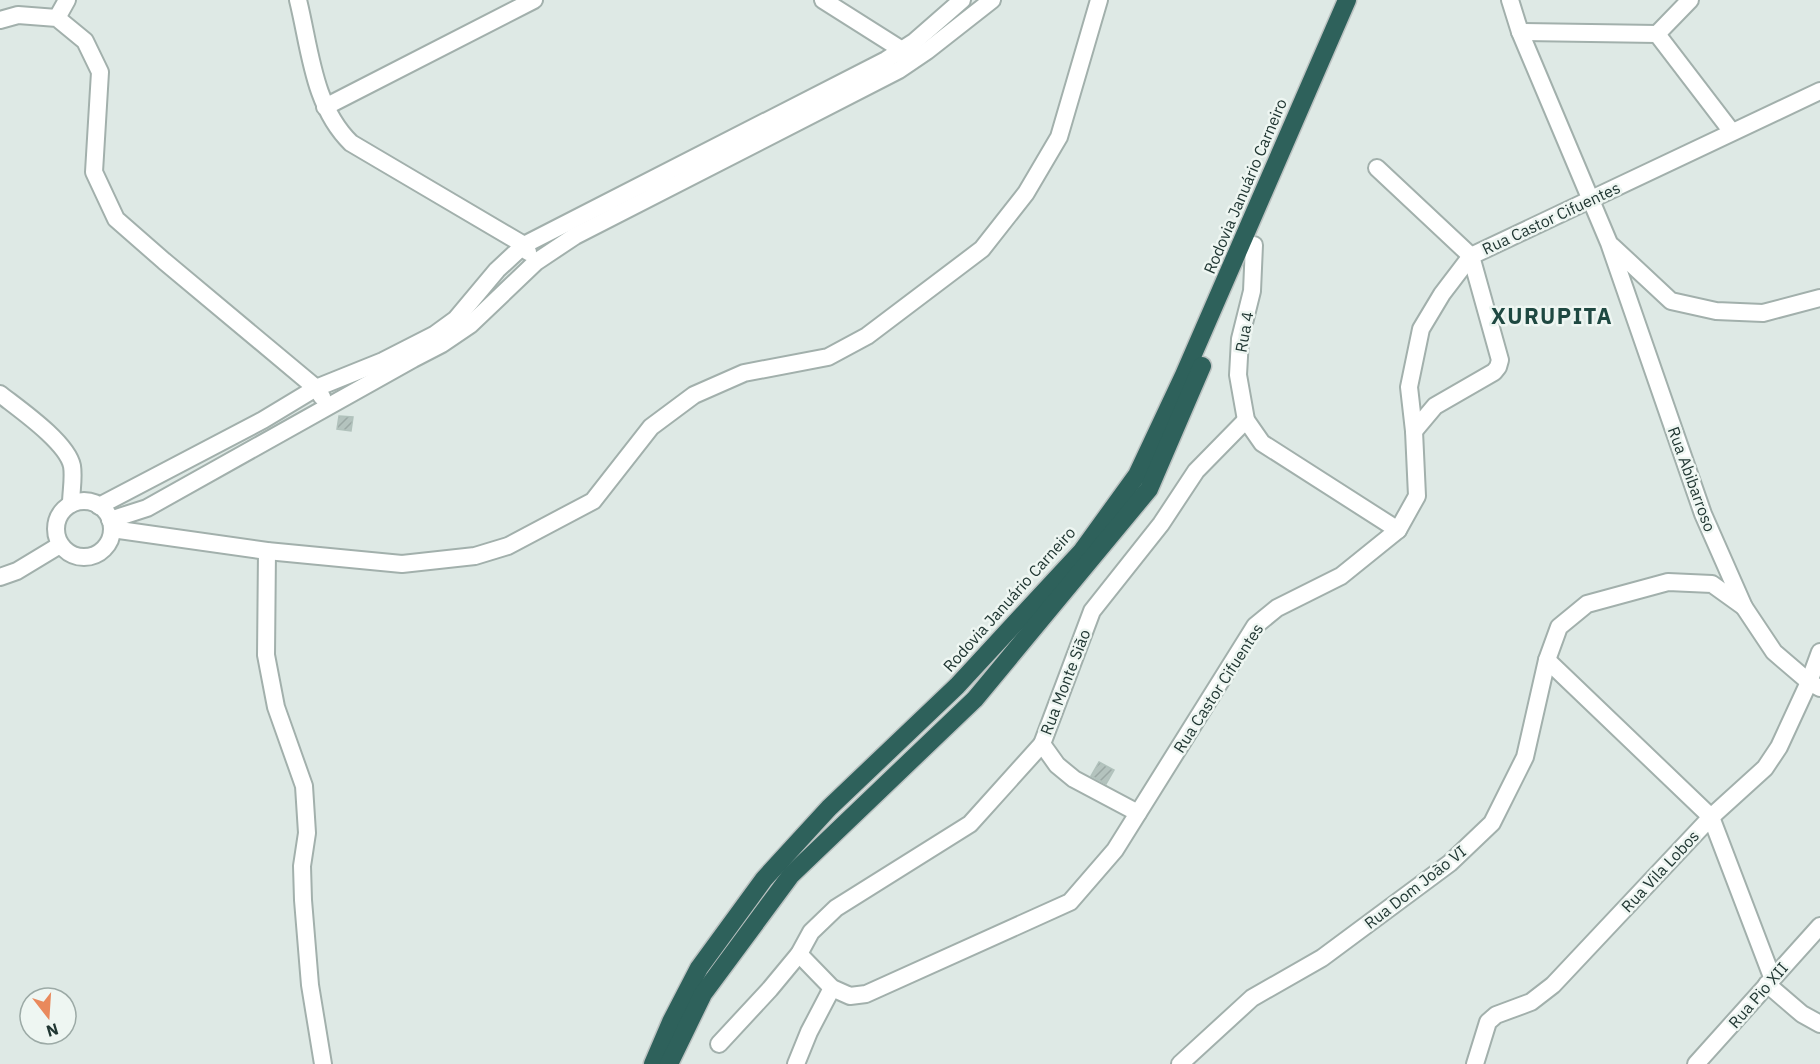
<svg xmlns="http://www.w3.org/2000/svg" width="1820" height="1064" font-family="'IBM Plex Sans',sans-serif">
<style>
.building{fill:url(#building-hatch);stroke:#b1c2bc;stroke-width:1.5}
.lines{fill:none;stroke-linecap:round;stroke-linejoin:round}
.street-casing{stroke:#a2b0ac;stroke-width:20}
.highway-casing{stroke:#bcc3c2;stroke-width:21}
.street{stroke:#fff;stroke-width:16}
.highway{stroke:#2e615b;stroke-width:18}
.labels{text-anchor:middle;stroke-width:5;stroke-linejoin:round;paint-order:stroke}
.street-label{font-size:16px;fill:#213733;stroke:#eef6f2}
.district-label{font-size:22px;font-weight:bold;letter-spacing:1.5px;fill:#1e4841;stroke:#eef6f2}
</style>
<defs>
<pattern id="building-hatch" width="6" height="6" patternUnits="userSpaceOnUse" patternTransform="scale(1.5)"><rect width="6" height="6" fill="#b4c3be"/><path d="M-1 1l2-2M0 6l6-6M5 7l2-2" fill="none" stroke="#9aa8a4"/></pattern>
</defs>
<rect width="100%" height="100%" fill="#dee9e5"/>
<g class="building">
<path d="M339 416 353 417 351 431 337 429Z"/>
<path d="M1099 762 1114 770 1106 784 1091 776Z"/>
</g>
<g class="lines">
<defs>
<g id="street">
<path d="M298 0C310 48 313 106 351 143L524 245 528 252"/>
<path d="M823 0 902 50 905 58"/>
<path d="M1510 0 1520 32 1609 243 1703 514 1744 607 1774 652 1809 682 1820 688"/>
<path d="M57 18 67 0"/>
<path d="M0 20 18 15 57 18 85 41 100 72 94 172 116 219 164 261 316 388 322 397"/>
<path d="M1520 32 1657 34 1690 0"/>
<path d="M1657 34 1732 132"/>
<path d="M325 107 534 0"/>
<path d="M1377 168 1471 256 1500 360 1498 367 1494 372 1435 406 1414 431"/>
<path d="M1254 245 1252 291 1240 339 1238 375 1246 420 1262 443 1398 530"/>
<path d="M1612 246 1671 301 1716 311 1763 313 1820 298"/>
<path d="M0 394C19 409 67 442 72 466 74 478 71 492 71 504"/>
<circle cx="84" cy="529" r="28"/>
<path d="M99 506 263 420 316 388 383 361 434 335 456 319 497 270 524 245 886 60 914 42 962 0"/>
<path d="M110 520 147 508 413 359 442 344 470 325 536 262 575 236 899 70 927 51 992 0"/>
<path d="M112 529 267 551 402 564 475 556 508 546 593 501 651 427 694 395 744 373 828 357 867 336 982 249 1026 193 1059 137 1099 0"/>
<path d="M267 551 266 655 276 707 304 786 307 833 302 866 303 900 310 985 323 1064"/>
<path d="M0 577 17 571 60 545"/>
<path d="M1547 660 1711 817 1772 977"/>
<path d="M1042 744 1057 765 1074 779 1138 813"/>
<path d="M799 954 832 988 850 996 866 994 1070 902 1115 850 1255 626 1277 608 1341 576 1398 530 1417 496 1414 431 1409 387 1421 329 1442 294 1471 256 1820 91"/>
<path d="M1767 984 1802 1014 1820 1024"/>
<path d="M719 1044 770 989 799 954 811 932 836 908 970 824 1042 744 1092 611 1161 524 1196 471 1246 420"/>
<path d="M796 1064 809 1032 832 988"/>
<path d="M1180 1064 1252 998 1322 958 1450 863 1492 823 1525 757 1547 660 1559 627 1587 604 1668 582 1712 584 1744 607"/>
<path d="M1475 1064 1488 1022 1496 1015 1531 1002 1553 985 1711 817 1765 768 1779 747 1809 682 1820 652"/>
<path d="M1696 1064 1820 926"/>
</g>
<g id="highway">
<path d="M653 1064 671 1022 699 968 764 879 829 808 957 686 1082 551 1137 475 1184 375 1347 0"/>
<path d="M669 1064 703 994 791 875 975 699 1149 489 1202 366"/>
</g>
</defs>
<use href="#street" class="street-casing"/>
<use href="#highway" class="highway-casing"/>
<use href="#street" class="street"/>
<use href="#highway" class="highway"/>
</g>
<g class="labels">
<g class="street-label">
<text transform="translate(1245 186) rotate(-67)" y="6">Rodovia Januário Carneiro</text>
<text transform="translate(1551 218) rotate(-25)" y="6">Rua Castor Cifuentes</text>
<text transform="translate(1244 332) rotate(-80)" y="6">Rua 4</text>
<text transform="translate(1692 479) rotate(70)" y="6">Rua Abibarroso</text>
<text transform="translate(1009 599) rotate(-48)" y="6">Rodovia Januário Carneiro</text>
<text transform="translate(1065 682) rotate(-69)" y="6">Rua Monte Sião</text>
<text transform="translate(1218 688) rotate(-57)" y="6">Rua Castor Cifuentes</text>
<text transform="translate(1660 871) rotate(-47)" y="6">Rua Vila Lobos</text>
<text transform="translate(1415 887) rotate(-38)" y="6">Rua Dom João VI</text>
<text transform="translate(1758 995) rotate(-49)" y="6">Rua Pio XII</text>
</g>
<g class="district-label">
<text x="1552" y="324">XURUPITA</text>
</g>
</g>
<g transform="translate(48 1016) rotate(163)"><circle r="28" fill="#eef6f2" stroke="#9caaa6" stroke-width="1.5"/>
<path d="M0-4.5L10 22L0 15L-10 22Z" fill="#e9895c"/>
<text y="-9" font-size="16" font-weight="bold" text-anchor="middle" fill="#213733">N</text>
</g>
</svg>
